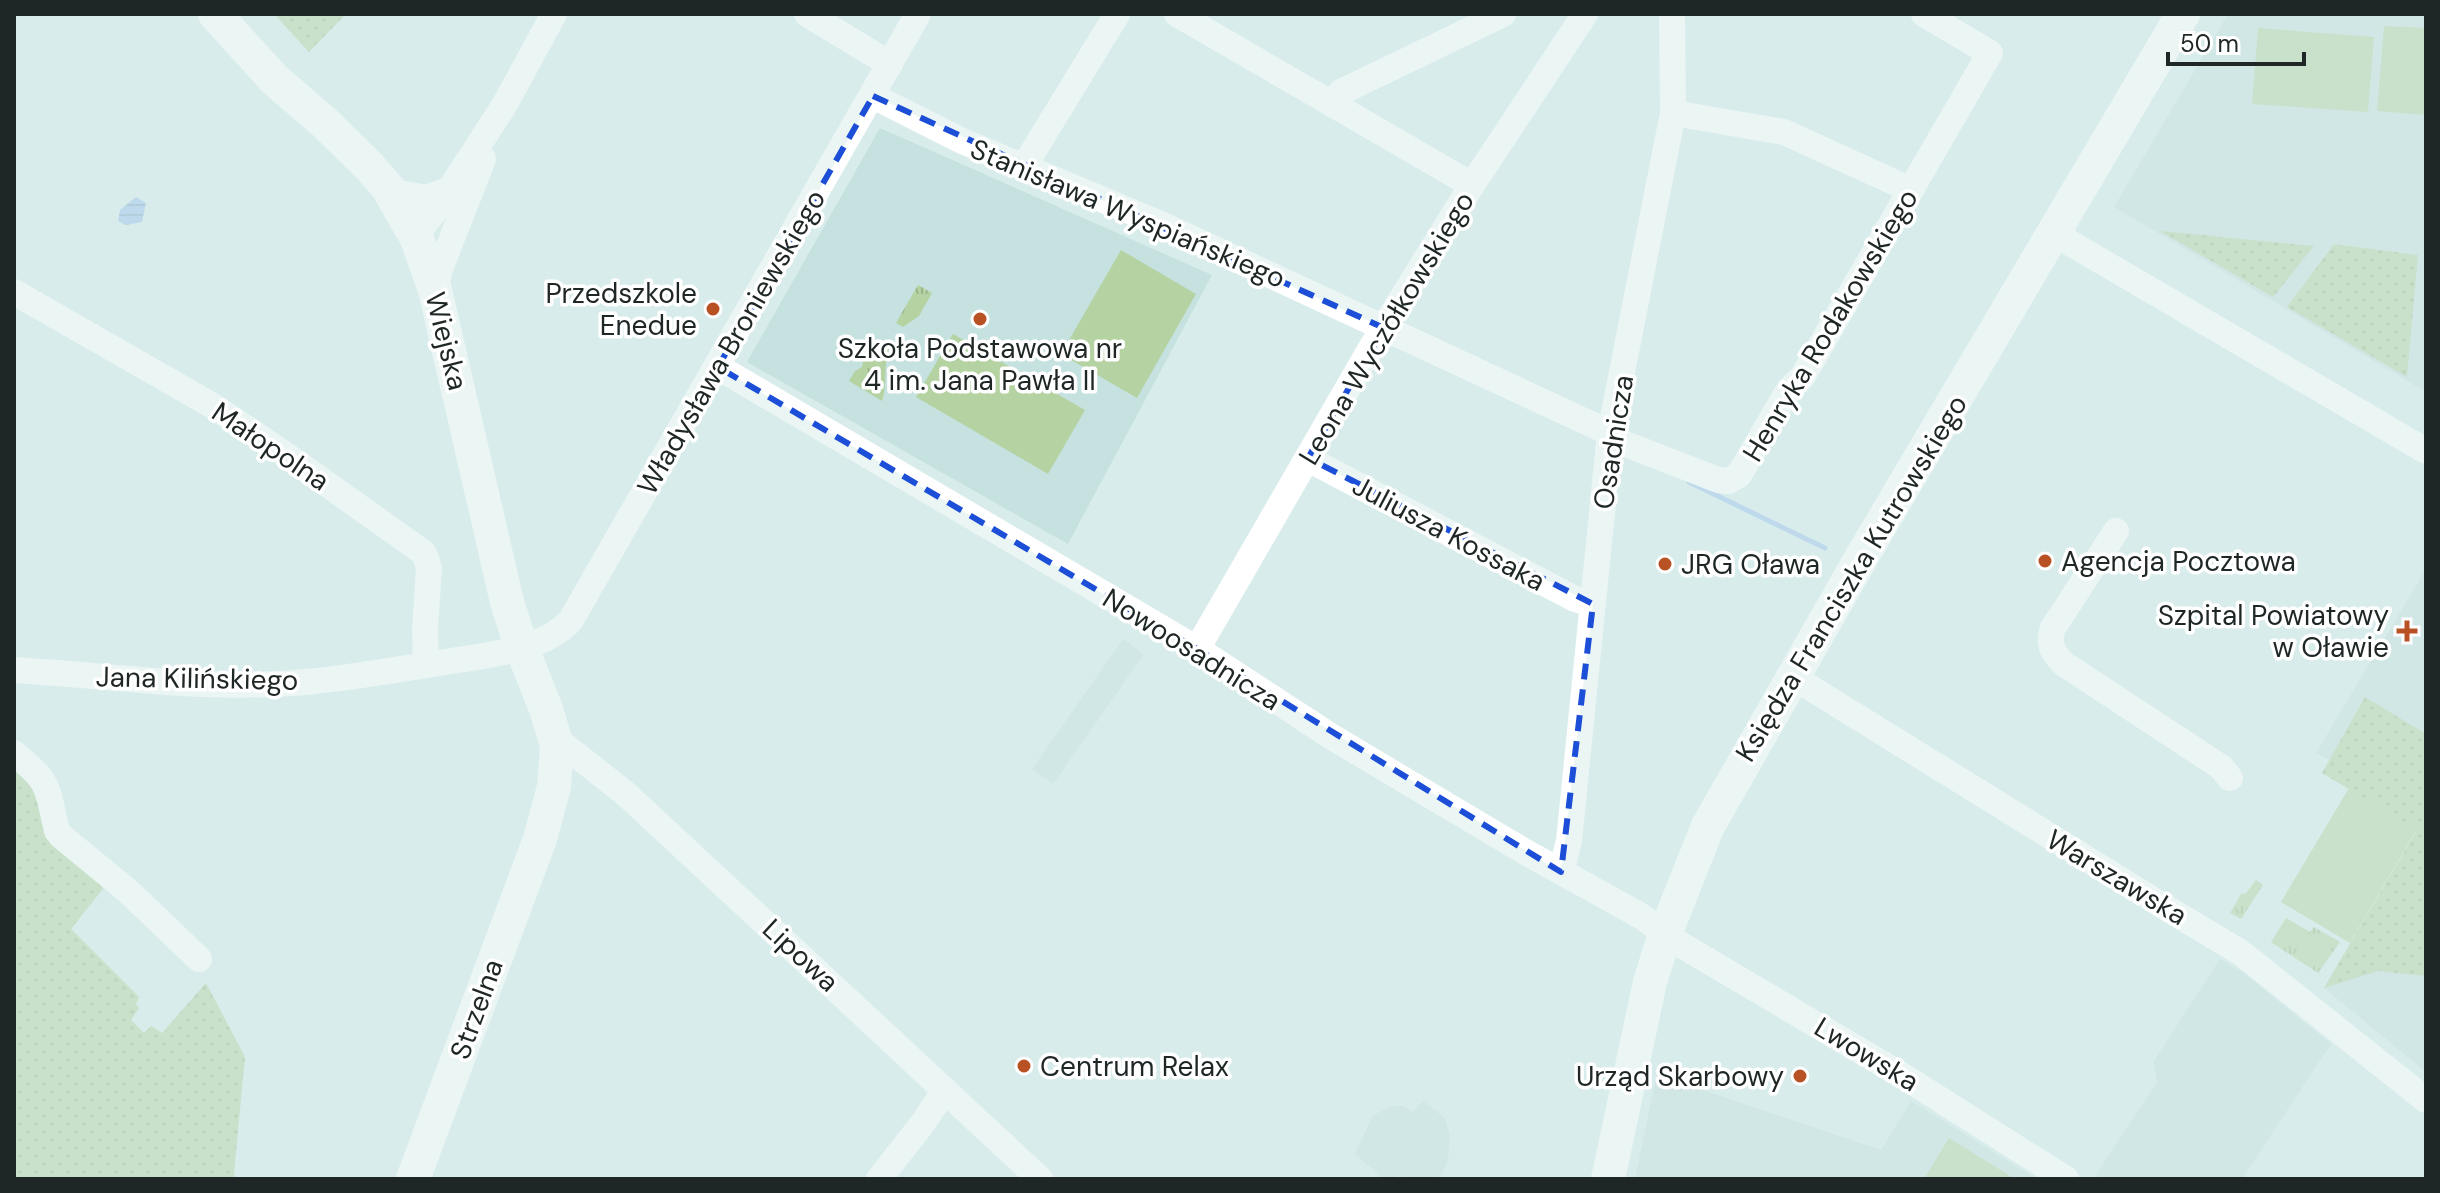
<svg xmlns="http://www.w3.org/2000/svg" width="2440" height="1193" font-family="'DM Sans',sans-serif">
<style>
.built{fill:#c5e1e0}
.grass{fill:url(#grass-dots)}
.park{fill:url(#park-tufts)}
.garden{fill:#b5d3a2}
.water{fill:url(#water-rules)}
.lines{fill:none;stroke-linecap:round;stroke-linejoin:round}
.stream{stroke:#9fc2ee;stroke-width:5}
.minor{stroke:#fff;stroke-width:26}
.major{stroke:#fff;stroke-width:34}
.marked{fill:none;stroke:#1d4ed8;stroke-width:6;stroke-dasharray:16 10;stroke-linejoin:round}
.poi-dot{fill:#b85225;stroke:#fff;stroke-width:3}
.labels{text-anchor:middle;stroke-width:7;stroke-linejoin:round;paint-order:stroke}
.street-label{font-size:28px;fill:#1f2626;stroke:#fff}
.poi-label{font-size:28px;fill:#1f2626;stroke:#fff;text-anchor:end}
</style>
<defs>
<pattern id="grass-dots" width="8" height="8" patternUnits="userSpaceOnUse" patternTransform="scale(2)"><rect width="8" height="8" fill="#b5d3a2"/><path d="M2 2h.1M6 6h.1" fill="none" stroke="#9bb58b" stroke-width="1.8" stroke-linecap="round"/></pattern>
<pattern id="park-tufts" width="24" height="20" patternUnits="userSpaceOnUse" patternTransform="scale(2)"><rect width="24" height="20" fill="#b5d3a2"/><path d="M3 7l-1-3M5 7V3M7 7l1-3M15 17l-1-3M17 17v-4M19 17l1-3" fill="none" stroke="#9bb58b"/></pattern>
<pattern id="water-rules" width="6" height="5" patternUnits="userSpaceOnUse" patternTransform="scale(2)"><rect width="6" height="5" fill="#9fc2ee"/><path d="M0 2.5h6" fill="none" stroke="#88a7cc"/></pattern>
</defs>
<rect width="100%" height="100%" fill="#d8eceb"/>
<g class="built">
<path d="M2228 14H2426V392L2114 207Z"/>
<path d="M880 128 1212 275 1068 544 747 362Z"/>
<path d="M2426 569V814L2316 753Z"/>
<path d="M1123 639 1144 654 1053 784 1032 769Z"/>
<path d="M2426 830V1072L2324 988Z"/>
<path d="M2220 959 2245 974 2331 1044 2242 1179H2100L2095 1176 2157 1082 2153 1062Z"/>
<path d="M1656 1077 1706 1091 1881 1150 1911 1101 2037 1179H1635Z"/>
<path d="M1423 1101 1445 1118 1450 1136 1448 1160 1442 1174 1434 1179H1404L1398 1175 1396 1179H1384L1355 1154 1373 1115 1393 1106H1404L1413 1112Z"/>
</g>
<g class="grass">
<path d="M274 14H345V15L309 52Z"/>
<path d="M2160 231 2314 246 2273 297Z"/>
<path d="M2334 244 2418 255 2407 377 2287 307Z"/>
<path d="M2365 697 2426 734V976L2378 971 2324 988 2417 830 2322 773Z"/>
<path d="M14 760 106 885 71 929 139 997 136 1004 139 1008 131 1020 144 1033 151 1026 162 1033 206 983 245 1057 234 1173 236 1179H14Z"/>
</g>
<g class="park">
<path d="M918 285 932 293 919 316 903 327 896 323Z"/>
<path d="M877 341 889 348C883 366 888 384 882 401L849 381 855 371 862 367C864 357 866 345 877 341Z"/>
<path d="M2256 880 2263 885 2241 919 2230 913 2241 894 2246 893Z"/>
<path d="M2286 918 2310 932 2314 927 2340 942 2318 973 2271 942Z"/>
</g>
<g class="garden">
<path d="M2384 26 2426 28V115L2377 111Z"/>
<path d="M2258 28 2374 37 2368 112 2252 104Z"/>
<path d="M1121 250 1196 294 1137 398 1061 354Z"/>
<path d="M953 334 1085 410 1048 474 916 397Z"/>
<path d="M2349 788 2417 829 2350 943 2281 902Z"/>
<path d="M1949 1138 2015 1179H1924Z"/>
</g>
<path class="water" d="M136 197 146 203 142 222 126 225 118 221 120 210Z"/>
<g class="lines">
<path class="stream" d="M1689 482 1825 548"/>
<g class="minor">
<path d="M807 14 890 64"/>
<path d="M1177 14 1472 185"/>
<path d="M873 96 960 140 1163 225 1610 433"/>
<path d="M1332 102 1341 92 1503 14"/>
<path d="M1673 113 1784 132 1911 190"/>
<path d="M1025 165 1117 14"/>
<path d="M390 191 426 198 448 190"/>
<path d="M2053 233 2426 451"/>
<path d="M417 239 423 226 441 203 505 104 554 14"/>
<path d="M435 290 440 269 483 159"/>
<path d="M14 292 213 406 286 455 424 553 429 568 425 629 426 665"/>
<path d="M718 367 1197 649 1332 737 1527 853 1641 916 1678 943 1903 1076 2066 1179"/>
<path d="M1610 438 1718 480 1728 481 1739 475 1788 391 1803 376 1990 53 1924 14"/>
<path d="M1308 459 1575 599 1593 604"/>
<path d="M2116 531 2053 628C2047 644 2053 653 2064 664L2221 767 2230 778"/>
<path d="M1197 649 1371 348 1472 185 1585 14"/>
<path d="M14 670C102 675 189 688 276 684 335 681 394 670 452 661 489 655 546 649 571 620L918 14"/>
<path d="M1793 677 2163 906 2240 952 2426 1100"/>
<path d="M555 738 626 794 1040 1179"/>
<path d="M14 753C52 784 46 786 57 831L61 836 129 892 199 959"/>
<path d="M1561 872 1569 841 1610 433 1673 113 1672 14"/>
<path d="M879 1179 923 1123 945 1090"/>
</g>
<g class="major">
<path d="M215 14 275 80 325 123 369 166 388 188 417 239 435 290 507 602 521 646 546 709 557 746 554 787 540 839 413 1179"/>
<path d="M1608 1179 1650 982 1665 934 1708 826 1864 553 2183 14"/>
</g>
</g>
<path d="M0 0H2440V1193H0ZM873 96 1384 328 1308 458 1593 604 1561 872 1197 649 718 367Z" fill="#d8eceb" fill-opacity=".55" fill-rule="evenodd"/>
<path class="marked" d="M873 96 1384 328 1308 458 1593 604 1561 872 1197 649 718 367Z"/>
<g class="poi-dot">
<circle cx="713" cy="309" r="8"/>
<circle cx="980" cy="319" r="8"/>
<circle cx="2045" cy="561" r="8"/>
<circle cx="1665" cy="564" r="8"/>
<path d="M2403 619h8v8h8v8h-8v8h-8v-8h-8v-8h8z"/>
<circle cx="1024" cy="1066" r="8"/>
<circle cx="1800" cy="1076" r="8"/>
</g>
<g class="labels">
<g class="street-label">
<text transform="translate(1128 213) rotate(23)" y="10">Stanisława Wyspiańskiego</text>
<text transform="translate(1830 325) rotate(-59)" y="10">Henryka Rodakowskiego</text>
<text transform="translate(1386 328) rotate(-59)" y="10">Leona Wyczółkowskiego</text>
<text transform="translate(447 341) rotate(76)" y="10">Wiejska</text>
<text transform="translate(731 342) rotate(-60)" y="10">Władysława Broniewskiego</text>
<text transform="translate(1613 442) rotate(-81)" y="10">Osadnicza</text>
<text transform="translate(271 446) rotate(34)" y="10">Małopolna</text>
<text transform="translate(1449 533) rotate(28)" y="10">Juliusza Kossaka</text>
<text transform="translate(1851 578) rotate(-59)" y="10">Księdza Franciszka Kutrowskiego</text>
<text transform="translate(1192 649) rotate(32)" y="10">Nowoosadnicza</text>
<text transform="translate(197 678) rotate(1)" y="10">Jana Kilińskiego</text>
<text transform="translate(2117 877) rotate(31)" y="10">Warszawska</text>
<text transform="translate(801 955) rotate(43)" y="10">Lipowa</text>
<text transform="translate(476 1009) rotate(-70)" y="10">Strzelna</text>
<text transform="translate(1867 1054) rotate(31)" y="10">Lwowska</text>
</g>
<g class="poi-label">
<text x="697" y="303">Przedszkole<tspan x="697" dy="32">Enedue</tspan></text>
<text x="980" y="358" text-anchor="middle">Szkoła Podstawowa nr<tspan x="980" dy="32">4 im. Jana Pawła II</tspan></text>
<text x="2061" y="571" text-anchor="start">Agencja Pocztowa</text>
<text x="1681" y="574" text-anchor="start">JRG Oława</text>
<text x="2389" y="625">Szpital Powiatowy<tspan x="2389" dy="32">w Oławie</tspan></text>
<text x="1040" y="1076" text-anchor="start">Centrum Relax</text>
<text x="1784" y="1086">Urząd Skarbowy</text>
</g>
</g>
<rect width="2440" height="1193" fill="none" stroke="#1f2626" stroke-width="32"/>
<path d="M2168 52v12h136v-12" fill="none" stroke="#1f2626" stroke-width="4"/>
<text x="2180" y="52" font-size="24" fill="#1f2626" stroke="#ffffff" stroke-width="6" paint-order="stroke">50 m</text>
</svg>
